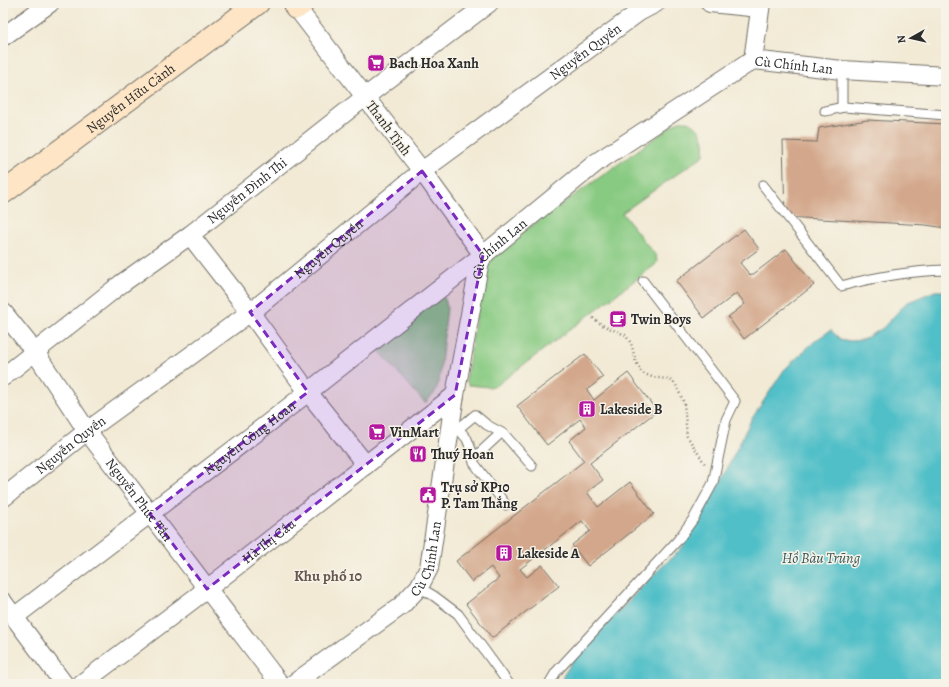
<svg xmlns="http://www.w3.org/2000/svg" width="949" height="687" font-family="Alegreya,serif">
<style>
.green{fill:#88ca82;stroke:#5a7a56}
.water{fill:#51bfc8;stroke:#3e757a}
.building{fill:#d3a78b}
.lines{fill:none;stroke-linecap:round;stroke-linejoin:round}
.service-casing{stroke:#716e66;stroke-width:11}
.minor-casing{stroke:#716e66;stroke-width:20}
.secondary-casing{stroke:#716e66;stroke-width:24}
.path{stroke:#716e66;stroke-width:2.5;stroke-dasharray:1 3;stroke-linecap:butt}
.service{stroke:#fff;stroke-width:9}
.minor{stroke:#fff;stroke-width:18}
.secondary{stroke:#fde5c5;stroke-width:22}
.marked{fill:#7b2cbf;fill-opacity:0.2;stroke:#7b2cbf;stroke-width:3;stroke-dasharray:8 5;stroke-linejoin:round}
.labels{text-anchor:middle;stroke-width:3;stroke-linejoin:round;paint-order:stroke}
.street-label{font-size:14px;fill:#2b2b2b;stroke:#f7f3e8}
.poi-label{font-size:14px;font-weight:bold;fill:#2b2b2b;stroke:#f7f3e8;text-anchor:start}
.water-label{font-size:15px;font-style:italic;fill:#36575a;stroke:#f7f3e8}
.neighbourhood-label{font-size:15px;font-weight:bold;fill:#66564d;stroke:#f7f3e8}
</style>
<rect width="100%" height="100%" fill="#f7f3e8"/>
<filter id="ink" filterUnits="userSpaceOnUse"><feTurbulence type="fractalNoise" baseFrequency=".025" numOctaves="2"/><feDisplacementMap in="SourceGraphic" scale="8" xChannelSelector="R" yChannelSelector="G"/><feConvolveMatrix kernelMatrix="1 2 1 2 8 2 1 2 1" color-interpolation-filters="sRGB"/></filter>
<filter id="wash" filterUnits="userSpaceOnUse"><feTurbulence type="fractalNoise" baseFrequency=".012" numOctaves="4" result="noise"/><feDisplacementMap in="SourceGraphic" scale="16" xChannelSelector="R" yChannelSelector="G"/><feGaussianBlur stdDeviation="0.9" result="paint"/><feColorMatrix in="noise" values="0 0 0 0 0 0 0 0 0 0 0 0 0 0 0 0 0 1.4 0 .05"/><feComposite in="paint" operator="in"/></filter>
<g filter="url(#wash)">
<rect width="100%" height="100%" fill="#f2ead5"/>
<g class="green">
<path d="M679 121C691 119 702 130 704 142 705 146 704 151 704 155L622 213 656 256 657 262 655 265 497 385 489 387 469 385 466 381 484 265 506 244Z"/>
<path d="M439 294 445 299 447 307 439 382 434 394 425 403 372 343Z"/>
</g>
<path class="water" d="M935 291H946V684H563V676L574 659 651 577 681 549 694 529 723 477 751 420 784 370 816 340 831 330 840 339 850 341 862 340 883 328 906 303Z"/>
<g id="blocks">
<g class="building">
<path d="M867 120 946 124V228L926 225 785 217 783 141 817 142 819 128Z"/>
<path d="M744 229 759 249 740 263 751 276 786 249 814 285 744 339 728 317 745 304 737 293 704 318 676 281Z"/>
<path d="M585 354 603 377 587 390 594 400 628 373 657 411 590 463 603 480 587 492 598 507 630 482 654 514 588 566 572 545 590 531 582 521 520 569 527 577 542 565 559 586 492 638 466 604 499 578 491 567 472 582 456 561 584 461 569 441 586 427 580 419 547 445 517 406Z"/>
</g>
</g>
</g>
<g filter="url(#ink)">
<use href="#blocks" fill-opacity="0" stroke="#716e66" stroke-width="1"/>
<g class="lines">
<defs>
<g id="service">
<path d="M842 107V70"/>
<path d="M825 111 844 107 946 115"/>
<path d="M763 185 841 286C875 277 910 271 946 270"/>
<path d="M451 420 467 439 472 452 474 463 506 505"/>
<path d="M458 429 475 415 487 425 504 434 532 466"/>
<path d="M473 459 501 433"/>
<path d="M419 587 434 596 458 614 509 684"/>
<path d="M549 684 556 672 678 540 694 518 713 483 726 420 735 401 643 281"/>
</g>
<g id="minor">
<path d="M710 3 760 8"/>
<path d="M4 36 50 3"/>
<path d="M753 60 761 3"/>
<path d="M190 235 250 312 308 392 366 465"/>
<path id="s1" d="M3 312 35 352 87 431 280 684"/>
<path id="s2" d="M3 377 121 284 190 235 365 97 489 3"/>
<path id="s3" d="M3 498 87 431 256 308 422 171 639 12 656 3"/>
<path d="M3 602 64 684"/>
<path id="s4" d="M14 617 266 425 483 255 422 171 293 3"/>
<path id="s5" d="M81 684 207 589 455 395"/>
<path id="s6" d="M293 684 401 606 419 587 429 568 455 395 479 266 482 258 487 252 597 162 753 60 842 70 946 76"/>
</g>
<g id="secondary">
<path d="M296 8 303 3"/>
<path id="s7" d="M3 193 258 3"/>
</g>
</defs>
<use href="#service" class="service-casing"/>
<use href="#minor" class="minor-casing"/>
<use href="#secondary" class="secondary-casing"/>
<path class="path" d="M593 318 602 325 625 335 631 343 636 362 642 373 652 377 666 379 672 381 676 385 684 403 687 436 705 464"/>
<use href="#service" class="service"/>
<use href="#minor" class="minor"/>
<use href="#secondary" class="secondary"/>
</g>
</g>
<path class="marked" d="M422 171 483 255 455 395 207 589 150 514 308 392 250 312Z"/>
<defs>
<symbol id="supermarket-square" viewBox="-11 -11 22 22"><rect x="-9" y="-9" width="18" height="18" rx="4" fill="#b5179e" stroke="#f7f3e8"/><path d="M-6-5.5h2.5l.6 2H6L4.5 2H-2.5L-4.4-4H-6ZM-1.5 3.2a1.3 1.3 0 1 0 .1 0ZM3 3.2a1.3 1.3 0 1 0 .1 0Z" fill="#fff"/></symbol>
<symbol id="cafe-square" viewBox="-11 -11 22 22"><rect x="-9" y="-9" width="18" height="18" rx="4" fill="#b5179e" stroke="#f7f3e8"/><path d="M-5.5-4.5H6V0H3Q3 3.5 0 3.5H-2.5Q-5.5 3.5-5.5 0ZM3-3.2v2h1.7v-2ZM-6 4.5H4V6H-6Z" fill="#fff"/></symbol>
<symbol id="building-square" viewBox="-11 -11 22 22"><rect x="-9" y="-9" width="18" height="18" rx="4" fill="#b5179e" stroke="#f7f3e8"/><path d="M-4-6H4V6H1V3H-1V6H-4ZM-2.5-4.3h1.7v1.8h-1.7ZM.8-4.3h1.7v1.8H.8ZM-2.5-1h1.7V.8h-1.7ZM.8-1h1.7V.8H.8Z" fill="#fff"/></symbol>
<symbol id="restaurant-square" viewBox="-11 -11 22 22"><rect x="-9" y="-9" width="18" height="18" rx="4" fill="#b5179e" stroke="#f7f3e8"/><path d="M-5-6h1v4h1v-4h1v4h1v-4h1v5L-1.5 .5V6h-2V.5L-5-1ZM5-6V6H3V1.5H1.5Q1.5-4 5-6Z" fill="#fff"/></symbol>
<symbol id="civic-square" viewBox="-11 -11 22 22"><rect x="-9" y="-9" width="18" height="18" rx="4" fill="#b5179e" stroke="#f7f3e8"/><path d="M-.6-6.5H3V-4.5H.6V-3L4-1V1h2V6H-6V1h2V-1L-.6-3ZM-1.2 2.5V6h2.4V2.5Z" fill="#fff"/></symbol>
</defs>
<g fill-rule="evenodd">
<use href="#supermarket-square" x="366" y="53" width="20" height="20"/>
<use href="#cafe-square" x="608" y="309" width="20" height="20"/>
<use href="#building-square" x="577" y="399" width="20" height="20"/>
<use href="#supermarket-square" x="367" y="422" width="20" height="20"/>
<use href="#restaurant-square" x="408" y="444" width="20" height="20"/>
<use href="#civic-square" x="418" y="485" width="20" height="20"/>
<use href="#building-square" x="494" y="543" width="20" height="20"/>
</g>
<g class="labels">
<g class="street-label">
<text dy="5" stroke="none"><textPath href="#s3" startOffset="734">Nguyễn Quyền</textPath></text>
<text dy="5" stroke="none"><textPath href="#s6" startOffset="873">Cù Chính Lan</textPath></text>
<text dy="5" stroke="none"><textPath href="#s7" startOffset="159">Nguyễn Hữu Cảnh</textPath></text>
<text transform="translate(389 128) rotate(53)" y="5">Thanh Tịnh</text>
<text dy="5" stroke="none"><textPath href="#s2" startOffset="307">Nguyễn Đình Thi</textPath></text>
<text dy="5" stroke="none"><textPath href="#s3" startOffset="410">Nguyễn Quyền</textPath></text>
<text dy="5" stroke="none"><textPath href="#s6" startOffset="513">Cù Chính Lan</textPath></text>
<text dy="5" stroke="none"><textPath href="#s4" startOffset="296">Nguyễn Công Hoan</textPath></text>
<text dy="5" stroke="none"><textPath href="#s3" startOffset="86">Nguyễn Quyền</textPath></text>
<text dy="5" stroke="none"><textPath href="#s1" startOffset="232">Nguyễn Phúc Tần</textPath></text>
<text dy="5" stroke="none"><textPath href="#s5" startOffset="236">Hà Thị Cầu</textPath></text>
<text dy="5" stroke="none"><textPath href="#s6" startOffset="189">Cù Chính Lan</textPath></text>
</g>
<g class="poi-label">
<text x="389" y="68">Bach Hoa Xanh</text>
<text x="631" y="324">Twin Boys</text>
<text x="600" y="414">Lakeside B</text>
<text x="390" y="437">VinMart</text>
<text x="431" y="459">Thuý Hoan</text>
<text x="441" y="492">Trụ sở KP10<tspan x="441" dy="16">P. Tam Thắng</tspan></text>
<text x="517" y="558">Lakeside A</text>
</g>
<g class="water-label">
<text x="821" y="563">Hồ Bàu Trũng</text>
</g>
<g class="neighbourhood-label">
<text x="328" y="581">Khu phố 10</text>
</g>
</g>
<rect width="949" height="687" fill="none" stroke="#f7f3e8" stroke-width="16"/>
<g transform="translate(911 38) rotate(262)" stroke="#f7f3e8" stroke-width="3" paint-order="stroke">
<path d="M0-3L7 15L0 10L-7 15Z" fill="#2b2b2b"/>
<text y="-6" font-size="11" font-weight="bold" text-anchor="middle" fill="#2b2b2b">N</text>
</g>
</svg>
